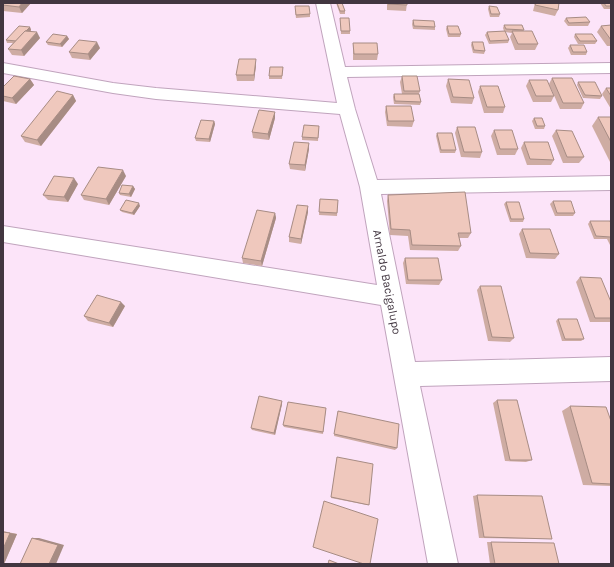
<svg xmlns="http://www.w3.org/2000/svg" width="614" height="567" font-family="Karla,sans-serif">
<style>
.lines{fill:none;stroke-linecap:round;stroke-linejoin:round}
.minor-casing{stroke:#c0a4bd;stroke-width:2}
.minor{fill:#fff;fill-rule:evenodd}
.wall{fill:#ceaca3}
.shaded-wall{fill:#a78c84}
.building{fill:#efc8bd;stroke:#a78c84}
.labels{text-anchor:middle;stroke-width:3;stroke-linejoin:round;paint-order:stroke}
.street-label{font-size:12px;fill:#423640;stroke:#fff}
</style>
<rect width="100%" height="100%" fill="#fce4f9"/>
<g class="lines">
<defs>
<path id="minor" d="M316 3H330L345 67 611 63V73L347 77 355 109 377 180 611 176V190L381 194 415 362 611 357V381L420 386 458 564H428L381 305 3 242V226L377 285 360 187 340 114 156 99 113 93 3 73V63L113 83 156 88 337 103Z"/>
</defs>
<use href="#minor" class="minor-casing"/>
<use href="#minor" class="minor"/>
</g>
<g class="wall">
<path d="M3 3H31L22 13 3 11Z"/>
<path d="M336 3H342L345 11V14H340Z"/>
<path d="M387 3H407L406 11 387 10Z"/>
<path d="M535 3H559L558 10 555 16 533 11Z"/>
<path d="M600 3H611V9H604Z"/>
<path d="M489 6 500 14 499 17H490L488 9Z"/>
<path d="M295 9 310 14V17L296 18Z"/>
<path d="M340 18 350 31V34H341Z"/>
<path d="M566 18 590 22 588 26H568L564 21Z"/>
<path d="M413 20 435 27V30L413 29 412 24Z"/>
<path d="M504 25 524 30 523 31 538 44 535 50H515L510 37 512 33 505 32 509 40 508 43 489 44 485 35 487 32 504 31 503 28Z"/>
<path d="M611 25V46H607L597 32 601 26Z"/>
<path d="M447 26 461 34 460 37H448L446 29Z"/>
<path d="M30 27 31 30V31L40 38 24 56 12 55 8 49 13 43H7L6 40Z"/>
<path d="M575 34 597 41 595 44H578L574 37Z"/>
<path d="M67 36 69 39 62 47 48 45 46 42Z"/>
<path d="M472 42 485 51 484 54 473 53 471 45Z"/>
<path d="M353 43 378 54 377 60H353Z"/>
<path d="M570 45 587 52 586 55H571L568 48Z"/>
<path d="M100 48 90 60 72 58 69 52Z"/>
<path d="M256 65 254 81H237L236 75Z"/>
<path d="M283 67 282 79H269V76Z"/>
<path d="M402 76 420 91 419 94 421 102 420 105 394 104 393 97 394 94H402L400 82Z"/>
<path d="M552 78 584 103 581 109H560L549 84Z"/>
<path d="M30 79 34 85 16 104 3 101V87Z"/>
<path d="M448 79 474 98 472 104 451 103 446 86Z"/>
<path d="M529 80 554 96 551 102H533L526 86Z"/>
<path d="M578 82 602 96 600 99 583 98 577 85Z"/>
<path d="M480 86 505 107 503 113H484L478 92Z"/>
<path d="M606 88H611V109L602 94Z"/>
<path d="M73 95 76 101 41 146 25 142 21 136Z"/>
<path d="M386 106 414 121 412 127 387 126 385 112Z"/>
<path d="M275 112V118L269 140 253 138 252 132Z"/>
<path d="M598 117H611V164L592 126Z"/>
<path d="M534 118 545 126 544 129H535L532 121Z"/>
<path d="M214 121 215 124 210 142 196 141 195 138Z"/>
<path d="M319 126 318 141 302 140V137Z"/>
<path d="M457 127 482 152 480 158 461 157 455 133Z"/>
<path d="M494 130 518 149 515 155H497L491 136Z"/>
<path d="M556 130 584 157 579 163H563L552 136Z"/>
<path d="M437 133 456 150 455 153H440L436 136Z"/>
<path d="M524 142 554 160 551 165H527L521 148Z"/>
<path d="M309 143V149L305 171 290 169 289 164Z"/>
<path d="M126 176 109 205 84 200 81 195Z"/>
<path d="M78 184 68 202 48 200 43 195Z"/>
<path d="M133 186 135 189 131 197 120 195 119 193Z"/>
<path d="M388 195 471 233 468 238H459L461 246 458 251 410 250 408 236 390 235 387 201Z"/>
<path d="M320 199 338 200 337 216 319 215Z"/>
<path d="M553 201 575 213 573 216H555L550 204Z"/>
<path d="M506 202 524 219 523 222H510L504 204Z"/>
<path d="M140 206 134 215 122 212 120 210Z"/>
<path d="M308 206V212L301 244 289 242V237Z"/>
<path d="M275 213 276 218 262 266 243 263 242 258Z"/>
<path d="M590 221 611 224V247L607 239H594L588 224Z"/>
<path d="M522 229 559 254 555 259 526 258 519 234Z"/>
<path d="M405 258 442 280 439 285 406 284 403 263Z"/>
<path d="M580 277 611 302V322H590L576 282Z"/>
<path d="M480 286 514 338 510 342 488 341 477 290Z"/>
<path d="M125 306 113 327 88 321 84 316Z"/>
<path d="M558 319 584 339 581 341H562L556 321Z"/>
<path d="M497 400 532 460 526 462 505 461 493 403Z"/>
<path d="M282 401V404L275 435 252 430 251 428Z"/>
<path d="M570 406 611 421V486L583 485 562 411Z"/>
<path d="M326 408 323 434 284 427 283 425Z"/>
<path d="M338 411 397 448 395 450 334 436Z"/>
<path d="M337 457 369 505H367L331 498Z"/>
<path d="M477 495 552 539 479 538 473 496Z"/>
<path d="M3 531 17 534 4 564H3Z"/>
<path d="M487 542H491L559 564H490Z"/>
</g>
<g class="shaded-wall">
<path d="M22 3H31L22 13 19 7Z"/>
<path d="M30 27 31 30 18 44 17 41Z"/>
<path d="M37 32 40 38 24 56 21 50Z"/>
<path d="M67 36 69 39 62 47 60 44Z"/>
<path d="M97 42 100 48 90 60 88 54Z"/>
<path d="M256 59V65L254 81V75Z"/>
<path d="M30 79 34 85 16 104 12 98Z"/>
<path d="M73 95 76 101 41 146 37 140Z"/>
<path d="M275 112V118L269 140 268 134Z"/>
<path d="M214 121 215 124 210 142 209 139Z"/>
<path d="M309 143V149L305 171V165Z"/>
<path d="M123 170 126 176 109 205 106 199Z"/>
<path d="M74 178 78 184 68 202 64 197Z"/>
<path d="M133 186 135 189 131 197 129 194Z"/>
<path d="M139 203 140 206 134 215 132 213Z"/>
<path d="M308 206V212L301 244V239Z"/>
<path d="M275 213 276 218 262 266 261 261Z"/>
<path d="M121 302 125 306 113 327 109 323Z"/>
<path d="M282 401V404L275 435 274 433Z"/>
<path d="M10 533 17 534 4 564H3V549Z"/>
<path d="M32 538H39L64 545 56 564H49Z"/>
</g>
<g class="building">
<path d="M3 3H22L19 7 3 5Z"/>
<path d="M337 3H342L345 11H340Z"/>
<path d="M388 3H407V5L388 4Z"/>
<path d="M536 3H559L558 10 535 5Z"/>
<path d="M604 3H611V6H606Z"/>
<path d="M295 6H309L310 14 296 15Z"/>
<path d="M489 6 497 7 500 14H491Z"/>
<path d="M586 17 590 22 569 23 566 18Z"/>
<path d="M340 18H349L350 31H341Z"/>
<path d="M413 20 434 21 435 27 414 26Z"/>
<path d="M504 25H522L524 30 506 29Z"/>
<path d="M611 25V40L601 26Z"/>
<path d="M19 26 30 27 26 31H25L16 41 6 40Z"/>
<path d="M447 26H458L461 34H449Z"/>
<path d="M25 31 37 32 21 50 8 49Z"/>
<path d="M505 31 509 40 490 41 487 32Z"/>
<path d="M512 31H532L538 44H518Z"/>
<path d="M53 34 67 36 60 44 46 42Z"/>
<path d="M575 34H592L597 41H580Z"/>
<path d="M79 40 97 42 88 54 69 52Z"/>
<path d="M472 42H483L485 51 474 50Z"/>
<path d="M353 43H377L378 54H354Z"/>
<path d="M570 45H584L587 52H573Z"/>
<path d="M239 59H256L254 75H236Z"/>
<path d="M270 67H283L282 76H269Z"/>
<path d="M14 76 30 79 12 98 3 96V87Z"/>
<path d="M402 76H417L420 91H404Z"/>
<path d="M552 78H572L584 103H563Z"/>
<path d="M448 79 469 80 474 98 453 97Z"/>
<path d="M529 80H547L554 96H536Z"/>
<path d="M578 82H595L602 96 585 95Z"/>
<path d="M480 86H498L505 107H487Z"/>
<path d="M606 88H611V96Z"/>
<path d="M57 91 73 95 37 140 21 136Z"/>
<path d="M394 94H419L421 102 395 101Z"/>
<path d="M386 106H411L414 121H388Z"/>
<path d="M259 110 275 112 268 134 252 132Z"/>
<path d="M598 117H611V142Z"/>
<path d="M534 118H542L545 126H537Z"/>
<path d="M201 120 214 121 209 139 195 138Z"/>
<path d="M304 125 319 126 318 138 302 137Z"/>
<path d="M457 127H475L482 152H464Z"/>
<path d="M494 130H512L518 149H500Z"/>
<path d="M556 130 572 131 584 157H567Z"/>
<path d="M437 133H452L456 150H441Z"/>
<path d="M294 142 309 143 305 165 289 164Z"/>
<path d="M524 142H548L554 160 530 159Z"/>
<path d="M98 167 123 170 106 199 81 195Z"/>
<path d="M54 176 74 178 64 197 43 195Z"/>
<path d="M122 185 133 186 129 194 119 193Z"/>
<path d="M465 192 471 233H458L461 246 412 245 410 230 391 229 388 195Z"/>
<path d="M320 199 338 200 337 213 319 212Z"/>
<path d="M126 200 139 203 132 213 120 210Z"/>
<path d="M553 201H571L575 213H557Z"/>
<path d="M506 202H519L524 219H511Z"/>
<path d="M297 205 308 206 301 239 289 237Z"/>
<path d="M257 210 275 213 261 261 242 258Z"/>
<path d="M590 221H610L611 224V236L610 237 596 236Z"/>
<path d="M522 229H550L559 254 530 253Z"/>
<path d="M405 258H438L442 280H408Z"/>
<path d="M580 277 601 278 611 302V318H595Z"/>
<path d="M480 286H501L514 338 492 337Z"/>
<path d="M97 295 121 302 109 323 84 316Z"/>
<path d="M558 319H577L584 339H565Z"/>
<path d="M259 396 282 401 274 433 251 428Z"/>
<path d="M497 400H517L532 460H510Z"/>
<path d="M288 402 326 408 323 432 283 425Z"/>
<path d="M570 406 606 407 611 421V484L592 483Z"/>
<path d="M338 411 399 424 397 448 334 434Z"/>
<path d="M337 457 373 464 369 505 331 497Z"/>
<path d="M477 495 542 496 552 539 484 537Z"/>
<path d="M324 501 378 519 370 564H364L313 547Z"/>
<path d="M3 532 10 533 3 549Z"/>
<path d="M32 538 58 545 49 564H20Z"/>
<path d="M491 542 554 543 559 564H495Z"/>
<path d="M329 560 339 564H328Z"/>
</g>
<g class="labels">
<g class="street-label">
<text transform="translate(387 282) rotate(79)" y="4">Arnaldo Bacigalupo</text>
</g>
</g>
<rect width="614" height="567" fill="none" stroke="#423640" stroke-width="8"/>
</svg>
